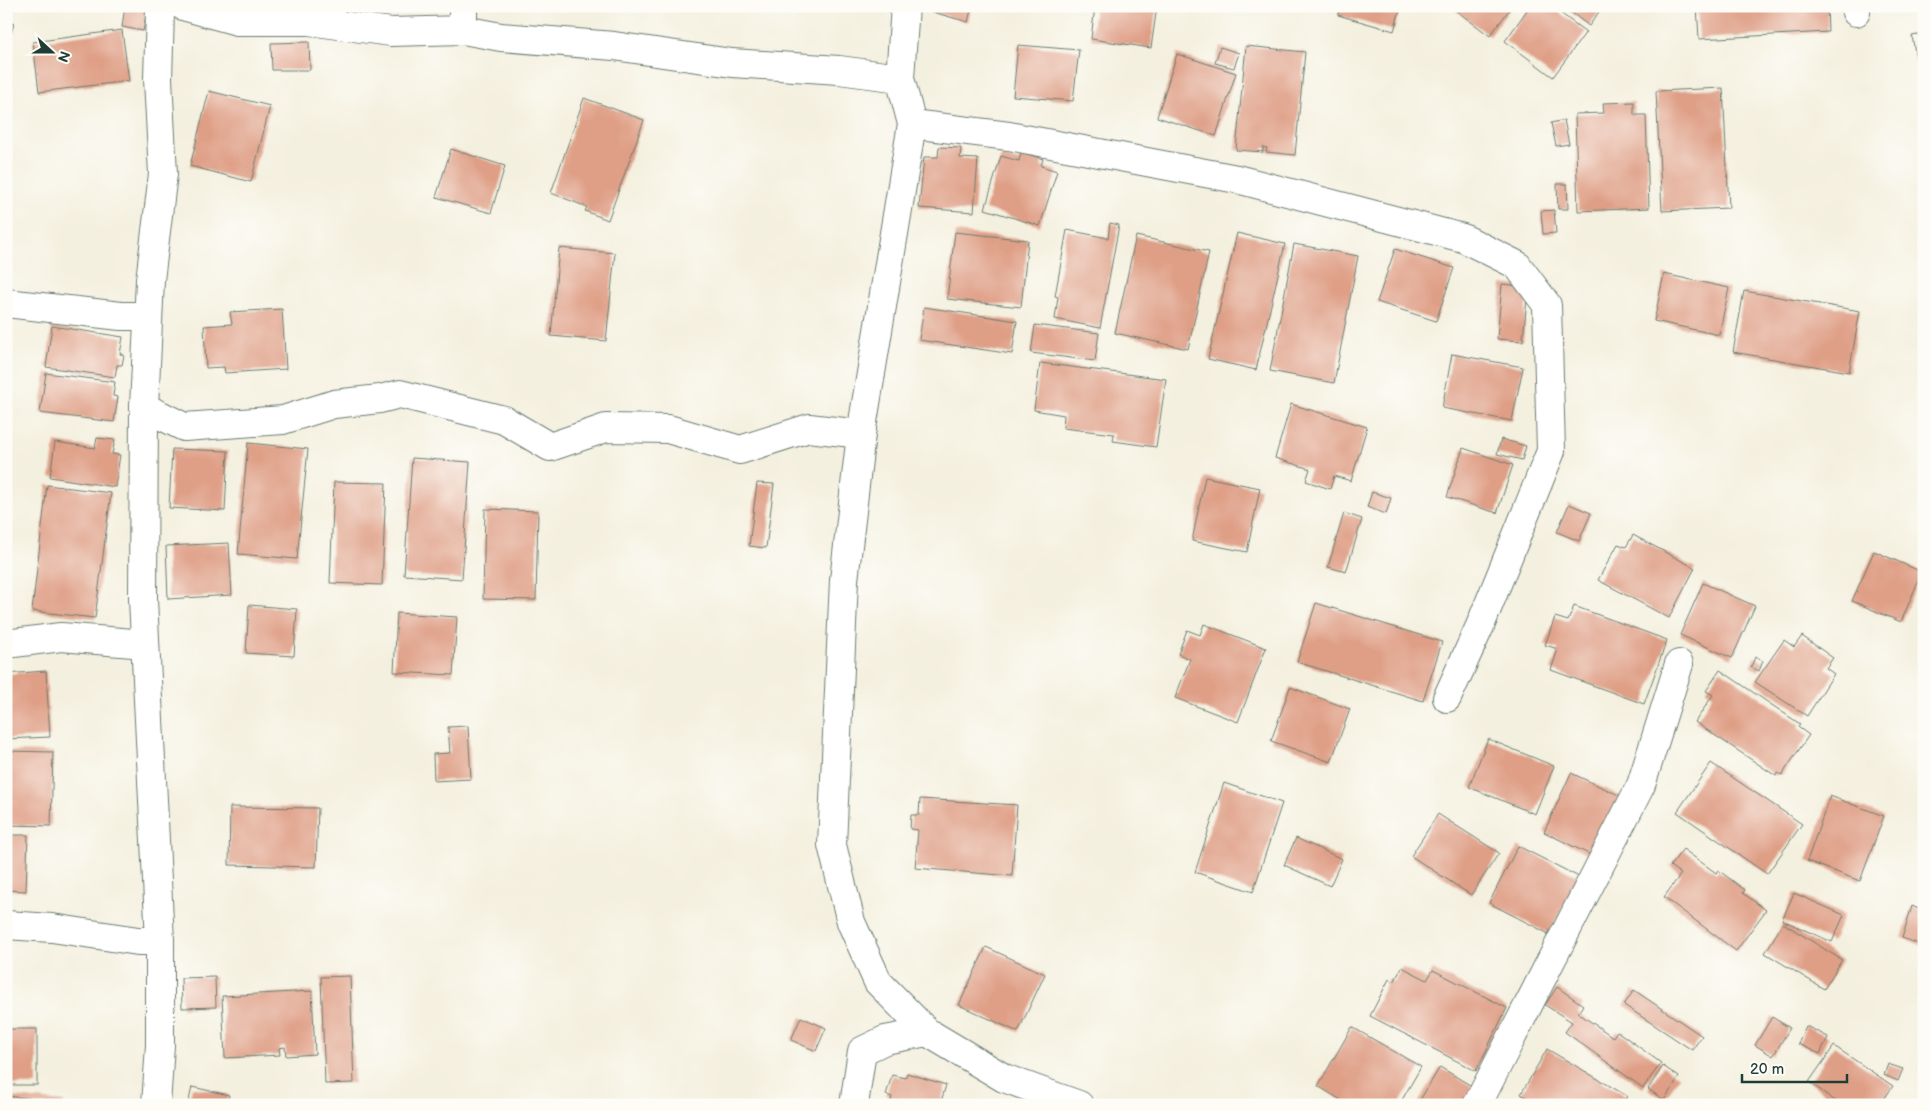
<svg xmlns="http://www.w3.org/2000/svg" width="1930" height="1111" font-family="'Balsamiq Sans',sans-serif">
<style>
.building{fill:#df9f86}
.lines{fill:none;stroke-linecap:round;stroke-linejoin:round}
.minor-casing{stroke:#6a7c70;stroke-width:30}
.minor{stroke:#fff;stroke-width:28}
</style>
<rect width="100%" height="100%" fill="#fdfcf7"/>
<filter id="ink" filterUnits="userSpaceOnUse"><feTurbulence type="fractalNoise" baseFrequency=".02" numOctaves="2"/><feDisplacementMap in="SourceGraphic" scale="10" xChannelSelector="R" yChannelSelector="G"/><feConvolveMatrix kernelMatrix="1 2 1 2 8 2 1 2 1" color-interpolation-filters="sRGB"/></filter>
<filter id="wash" filterUnits="userSpaceOnUse"><feTurbulence type="fractalNoise" baseFrequency=".0096" numOctaves="4" result="noise"/><feDisplacementMap in="SourceGraphic" scale="20" xChannelSelector="R" yChannelSelector="G"/><feGaussianBlur stdDeviation="1.12" result="paint"/><feColorMatrix in="noise" values="0 0 0 0 0 0 0 0 0 0 0 0 0 0 0 0 0 1.4 0 .05"/><feComposite in="paint" operator="in"/></filter>
<g filter="url(#wash)">
<rect width="100%" height="100%" fill="#f4f0df"/>
<g id="blocks">
<g class="building">
<path d="M125 6 147 9 143 31 122 27Z"/>
<path d="M930 6H972L968 22 929 11Z"/>
<path d="M1095 6H1157L1151 48 1091 39Z"/>
<path d="M1340 6H1401L1394 31 1338 15Z"/>
<path d="M1450 6H1512L1490 36Z"/>
<path d="M1530 6H1551L1586 32 1553 77 1505 41Z"/>
<path d="M1563 6H1603L1589 26Z"/>
<path d="M1697 6H1827L1828 32 1699 39Z"/>
<path d="M6 21 14 24 7 46H6Z"/>
<path d="M122 30 129 81 39 92 33 42Z"/>
<path d="M1924 34V96H1923L1912 36Z"/>
<path d="M309 42 310 70H272L271 43Z"/>
<path d="M1018 45 1079 50 1073 101 1013 96Z"/>
<path d="M1246 46 1305 52 1295 155 1266 152 1267 148 1263 147V152L1236 150Z"/>
<path d="M1220 47 1239 53 1234 68 1215 63Z"/>
<path d="M1177 54 1236 73 1216 136 1157 117Z"/>
<path d="M1723 88 1729 208 1662 211 1656 91Z"/>
<path d="M209 91 270 106 251 182 190 166Z"/>
<path d="M584 98 644 120 608 220 585 211 587 207 551 193Z"/>
<path d="M1634 102V115H1646L1649 208 1578 211 1575 114 1604 113 1603 103Z"/>
<path d="M1564 120 1569 144 1556 146 1551 123Z"/>
<path d="M939 147 961 148 960 158 978 159 974 212 919 208 924 157H938Z"/>
<path d="M451 149 505 166 491 213 436 197Z"/>
<path d="M1021 152 1043 159 1041 166 1057 171 1040 226 985 209 1001 156 1019 161Z"/>
<path d="M1557 184H1567L1568 209H1558Z"/>
<path d="M1554 210 1556 233 1543 234 1541 211Z"/>
<path d="M1110 223 1119 225 1100 328 1055 319 1058 297 1055 296 1067 230 1108 238Z"/>
<path d="M955 232 1028 240 1021 307 947 299Z"/>
<path d="M1237 233 1285 244 1256 370 1208 359Z"/>
<path d="M1136 236 1209 252 1188 349 1115 333Z"/>
<path d="M1294 244 1358 256 1334 383 1270 371Z"/>
<path d="M559 248 615 253 606 341 551 336Z"/>
<path d="M1395 249 1454 268 1436 321 1377 302Z"/>
<path d="M1664 274 1729 288 1719 335 1654 321Z"/>
<path d="M1502 284 1528 287 1523 341 1497 339Z"/>
<path d="M1744 291 1860 311 1849 372 1733 352Z"/>
<path d="M924 307 1017 321 1012 354 919 340Z"/>
<path d="M282 309 286 369 225 373 224 367 206 368 204 326 232 324 230 312Z"/>
<path d="M1035 325 1099 333 1095 361 1031 353Z"/>
<path d="M52 326 123 337 120 354 124 355 122 365H117L115 377 46 367Z"/>
<path d="M1452 354 1523 367 1512 421 1442 408Z"/>
<path d="M1040 363 1166 379 1156 447 1113 441 1114 434 1063 428 1064 415 1034 410Z"/>
<path d="M46 373 115 382 113 396 118 397 114 422 40 413Z"/>
<path d="M1291 404 1367 427 1351 481 1334 476 1330 489 1306 481 1310 469 1275 458Z"/>
<path d="M97 438 115 440 112 454 120 455 115 487 50 477 55 442 95 448Z"/>
<path d="M1501 439 1526 446 1522 460 1497 454Z"/>
<path d="M248 443 308 449 297 559 238 554Z"/>
<path d="M1463 448 1513 465 1497 513 1447 497Z"/>
<path d="M172 449 228 451 225 511 169 508Z"/>
<path d="M412 458 470 462 462 579 404 575Z"/>
<path d="M1205 477 1260 488 1247 552 1192 541Z"/>
<path d="M334 482 386 483 382 585 330 583Z"/>
<path d="M757 483 774 484 766 548 749 546Z"/>
<path d="M47 485 111 493 95 618 32 611Z"/>
<path d="M1372 492 1391 498 1386 514 1367 507Z"/>
<path d="M1569 504 1591 513 1579 541 1557 532Z"/>
<path d="M485 509 538 511 536 600 483 599Z"/>
<path d="M1344 513 1362 519 1346 572 1328 567Z"/>
<path d="M1633 535 1695 568 1669 618 1598 580 1618 544 1626 547Z"/>
<path d="M229 543 232 595 168 599 166 546Z"/>
<path d="M1874 551 1922 572 1901 622 1852 601Z"/>
<path d="M1703 583 1755 606 1732 658 1680 635Z"/>
<path d="M1316 603 1442 642 1423 701 1297 662Z"/>
<path d="M249 605 297 609 294 656 246 653Z"/>
<path d="M1574 606 1667 640 1644 704 1551 670 1558 649 1545 645 1555 617 1568 621Z"/>
<path d="M397 613 457 617 453 675 394 672Z"/>
<path d="M1204 624 1266 648 1238 722 1175 698 1190 659 1178 654 1187 630 1200 635Z"/>
<path d="M1802 636 1833 658 1826 668 1834 674 1807 716 1755 682 1784 640 1794 647Z"/>
<path d="M1755 657 1763 661 1759 671 1751 667Z"/>
<path d="M1720 670 1800 724 1798 727 1809 735 1782 775 1778 773 1776 776 1695 722 1713 695 1706 691Z"/>
<path d="M46 671 50 737 6 739V674Z"/>
<path d="M1290 687 1350 709 1331 762 1271 741Z"/>
<path d="M468 726 471 779 434 781 433 754 450 753 448 727Z"/>
<path d="M1488 739 1554 766 1535 814 1469 787Z"/>
<path d="M6 751 53 752 51 826 6 825Z"/>
<path d="M1711 763 1802 824 1767 874 1677 812Z"/>
<path d="M1571 773 1625 798 1597 858 1544 832Z"/>
<path d="M1224 783 1282 803 1253 892 1195 872Z"/>
<path d="M1830 796 1884 816 1860 881 1807 861Z"/>
<path d="M920 799 1017 805 1012 876 915 868 918 830 910 829 911 815H919Z"/>
<path d="M230 807 318 808 316 867 229 865Z"/>
<path d="M1438 814 1499 853 1471 895 1411 856Z"/>
<path d="M6 835H28L26 891 6 890Z"/>
<path d="M1296 838 1342 859 1330 886 1284 865Z"/>
<path d="M1518 846 1579 877 1549 934 1489 903Z"/>
<path d="M1683 849 1716 873 1718 870 1745 890 1743 893 1766 910 1736 951 1664 897 1681 874 1670 866Z"/>
<path d="M1794 893 1844 915 1832 942 1782 920Z"/>
<path d="M1923 903H1924V946L1902 938 1912 906 1921 910Z"/>
<path d="M1783 923 1842 960 1824 989 1765 953Z"/>
<path d="M986 947 1045 974 1018 1032 959 1005Z"/>
<path d="M1402 967 1427 980 1433 970 1507 1008 1476 1071 1370 1016 1389 979 1394 982Z"/>
<path d="M350 976 354 1083 325 1084 321 977Z"/>
<path d="M215 977 216 1007 182 1008 181 978Z"/>
<path d="M1557 987 1583 1005 1578 1013 1613 1037 1617 1031 1661 1063 1643 1088 1565 1032 1572 1022 1545 1005Z"/>
<path d="M1634 990 1702 1036 1692 1050 1624 1005Z"/>
<path d="M312 991 315 1054 286 1056 285 1047 279 1048 280 1055 225 1058 222 996Z"/>
<path d="M801 1017 826 1028 816 1051 791 1040Z"/>
<path d="M1772 1017 1790 1028 1773 1056 1755 1045Z"/>
<path d="M1806 1026 1828 1037 1820 1054 1798 1044Z"/>
<path d="M1352 1027 1421 1067 1399 1105H1349L1318 1086Z"/>
<rect x="6" y="1029" width="31" height="56"/>
<path d="M1834 1046 1893 1086 1880 1105H1841L1809 1082Z"/>
<path d="M1547 1049 1627 1096 1622 1105H1540L1521 1094Z"/>
<path d="M1888 1064 1903 1069 1898 1081 1884 1075Z"/>
<path d="M1663 1066 1679 1077 1664 1100 1648 1089Z"/>
<path d="M1440 1067 1478 1090 1469 1105H1417Z"/>
<path d="M907 1073 946 1085 940 1105H890L892 1097 886 1095 892 1075 905 1078Z"/>
<path d="M192 1087 229 1095 227 1105H188Z"/>
<path d="M6 1096 64 1102 63 1105H6Z"/>
</g>
</g>
</g>
<g filter="url(#ink)">
<use href="#blocks" fill-opacity="0" stroke="#6a7c70" stroke-width="1"/>
<g class="lines">
<defs>
<g id="minor">
<path d="M183 6 237 21H309L391 32 463 30V6"/>
<path d="M905 6 900 78 912 124 861 434 844 580 832 845 851 922 878 982 927 1032 1004 1078 1079 1105"/>
<path d="M1855 6 1856 12"/>
<path d="M463 30 501 37 614 46 732 63 839 70 900 78"/>
<path d="M912 124 1009 136 1237 179 1463 238 1517 265 1547 305 1551 451 1480 626 1447 698"/>
<path d="M6 303 121 316H148"/>
<path d="M144 407 184 427 283 420 334 404 380 399 400 394 504 420 550 447 606 428 668 429 740 450 809 428 861 434"/>
<path d="M6 644 61 637 145 644"/>
<path d="M6 925 52 928 138 941H160"/>
<path d="M156 1105 160 1045V941L143 599 144 407 150 280 163 174 158 79 160 11 165 6"/>
<path d="M854 1105 862 1051 885 1040 927 1032"/>
<path d="M1477 1105 1641 785 1679 664"/>
</g>
</defs>
<use href="#minor" class="minor-casing"/>
<use href="#minor" class="minor"/>
</g>
</g>
<rect width="1930" height="1111" fill="none" stroke="#fdfcf7" stroke-width="25"/>
<g transform="translate(52 52) rotate(111)" stroke="#fdfcf7" stroke-width="4" paint-order="stroke">
<path d="M0-4L9 19L0 12L-9 19Z" fill="#1f3d34"/>
<text y="-8" font-size="14" font-weight="bold" text-anchor="middle" fill="#1f3d34">N</text>
</g>
<path d="M1742 1074v8h105v-8" fill="none" stroke="#1f3d34" stroke-width="2.5"/>
<text x="1750" y="1074" font-size="15" fill="#1f3d34" stroke="#fdfcf7" stroke-width="4" paint-order="stroke">20 m</text>
</svg>
